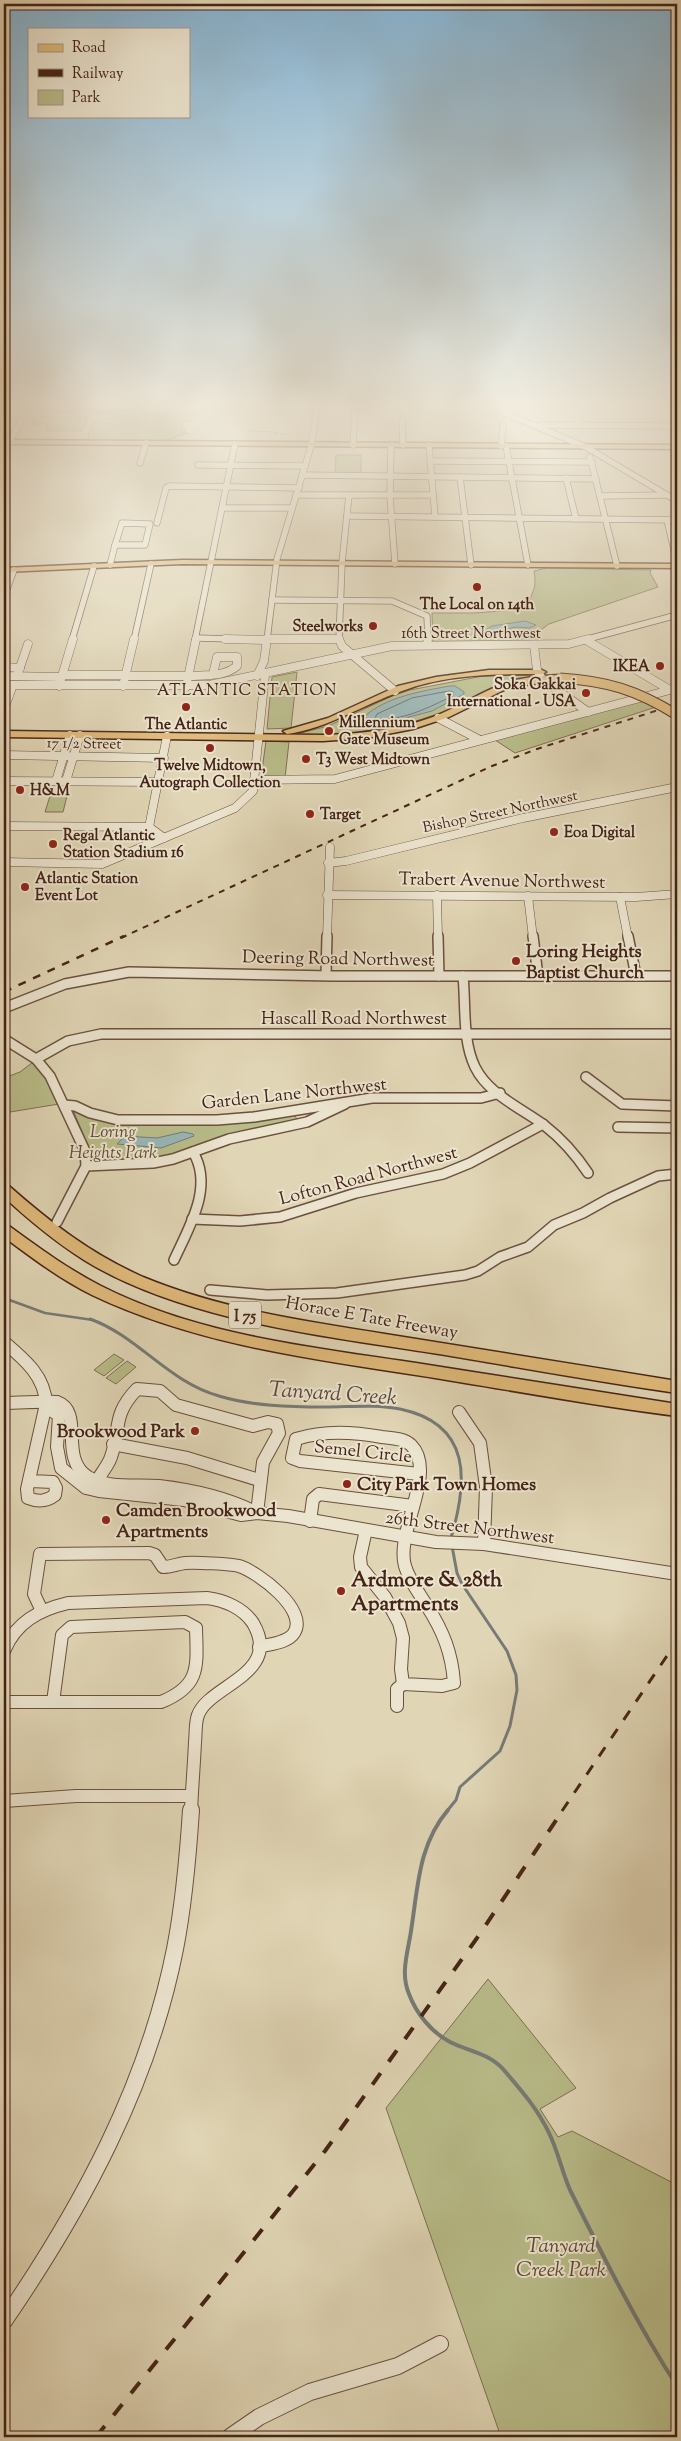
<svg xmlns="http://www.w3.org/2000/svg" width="681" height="2441" font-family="'Sorts Mill Goudy',serif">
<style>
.green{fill:#b8bc89;stroke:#7e7050}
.water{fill:#97b6b7;stroke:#767b77}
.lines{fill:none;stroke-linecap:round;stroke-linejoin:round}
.shore{stroke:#6e6c66;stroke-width:1}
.stream-far3{stroke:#767b77;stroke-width:1}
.stream-far2{stroke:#767b77;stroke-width:2.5}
.stream-far1{stroke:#767b77;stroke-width:3}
.stream{stroke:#767b77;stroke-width:4}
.minor-far4-casing{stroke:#6c503e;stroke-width:7}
.minor-far3-casing{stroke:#6c503e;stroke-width:9}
.minor-far2-casing{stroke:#6c503e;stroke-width:12}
.minor-far1-casing{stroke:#6c503e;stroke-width:14}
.minor-casing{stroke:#6c503e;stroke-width:18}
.major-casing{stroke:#452316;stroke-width:3}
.highway-casing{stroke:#452316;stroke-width:3}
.minor-far4{stroke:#ebe4cf;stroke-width:5.5}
.minor-far3{stroke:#ebe4cf;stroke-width:8}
.minor-far2{stroke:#ebe4cf;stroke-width:9}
.minor-far1{stroke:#ebe4cf;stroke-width:12}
.minor{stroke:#ebe4cf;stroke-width:16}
.major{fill:#e0ba7a;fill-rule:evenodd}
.highway{fill:#e0ba7a;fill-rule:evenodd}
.rail-far3{stroke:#452316;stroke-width:2;stroke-dasharray:6 6;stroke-linecap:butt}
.rail-far2{stroke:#452316;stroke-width:2.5;stroke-dasharray:8 8;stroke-linecap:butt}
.rail-far1{stroke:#452316;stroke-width:3;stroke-dasharray:11 11;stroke-linecap:butt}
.rail{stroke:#452316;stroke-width:4;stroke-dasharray:14 14;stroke-linecap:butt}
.major-bridge-casing{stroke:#452316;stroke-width:11;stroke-linecap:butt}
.major-bridge{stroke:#e0ba7a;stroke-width:9}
.poi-dot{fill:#8f2418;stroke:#ebe4cf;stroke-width:2}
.labels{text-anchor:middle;stroke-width:4;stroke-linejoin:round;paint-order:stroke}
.far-poi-label{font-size:15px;font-weight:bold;fill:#452316;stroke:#ebe4cf;text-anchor:start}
.far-street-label{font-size:15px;fill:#452316;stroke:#ebe4cf}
.far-neighbourhood-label{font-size:16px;letter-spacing:1px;fill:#452316;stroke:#ebe4cf}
.shield{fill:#ebe4cf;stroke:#775d4e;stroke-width:1}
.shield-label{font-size:16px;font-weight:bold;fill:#452316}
.street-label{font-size:18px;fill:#452316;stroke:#ebe4cf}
.poi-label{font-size:18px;font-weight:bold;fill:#452316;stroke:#ebe4cf;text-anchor:start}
.park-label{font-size:18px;font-style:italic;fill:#624933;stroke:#ebe4cf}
.near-poi-label{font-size:21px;font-weight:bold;fill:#452316;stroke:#ebe4cf;text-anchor:start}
.near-park-label{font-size:21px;font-style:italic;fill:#624933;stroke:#ebe4cf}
.near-water-label{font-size:22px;font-style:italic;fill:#5a483e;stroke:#ebe4cf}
</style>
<rect width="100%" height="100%" fill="#e0d5b5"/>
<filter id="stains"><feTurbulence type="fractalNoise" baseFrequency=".004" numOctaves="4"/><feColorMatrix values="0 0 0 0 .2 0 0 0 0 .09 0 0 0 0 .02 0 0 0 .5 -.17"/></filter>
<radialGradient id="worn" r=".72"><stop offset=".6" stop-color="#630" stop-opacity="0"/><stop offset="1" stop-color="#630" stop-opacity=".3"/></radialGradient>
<g class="green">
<path d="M41 408 60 412 83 411 54 410 52 409 92 408 61 409 115 411H90L112 412 125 410H116L117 408H136L114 414 36 413 45 411Z"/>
<path d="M138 412 194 413 197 415 190 421H183L181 429 185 430 183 433H188L163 441H87L92 423 107 418Z"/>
<path d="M35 416 88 417 82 431H45L48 424H32Z"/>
<path d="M336 455H361V475H335Z"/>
<path d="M547 568 651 570 650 573 658 587 549 624 538 632V642H433L432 613H474L529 609C529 591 538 593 534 571Z"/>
<path d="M297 672 291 728 267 729 272 677Z"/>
<path d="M531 675 536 677 492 688 457 707 408 724 348 734 293 735 328 726 392 696 410 690 483 676Z"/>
<path d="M644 700 656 707 515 753 495 740Z"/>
<path d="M266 741 289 742 285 778H261Z"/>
<path d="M50 796H67L63 812H45Z"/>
<path d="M33 1062 46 1077 59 1104 4 1113V1078L20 1072Z"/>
<path d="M73 1110 99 1119 293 1114 298 1120 171 1157 100 1161 93 1157Z"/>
<path d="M114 1354 124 1360 104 1376 94 1370Z"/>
<path d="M127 1361 136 1367 116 1384 106 1378Z"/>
<path d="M488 1979 576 2088 540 2109 558 2137 572 2131 677 2185V2437H501L386 2108Z"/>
</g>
<g class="water">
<path d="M525 621 536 625C529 630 524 627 516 627 505 628 497 638 485 633L487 629 492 626Z"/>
<path d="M450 686H455L464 692V694L432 711 379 725 364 717C385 697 422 691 450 686Z"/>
<path d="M183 1132 193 1134 194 1136 161 1148 117 1144 125 1136 157 1138Z"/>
</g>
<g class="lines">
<path class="shore" d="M450 691 453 692V696C431 706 400 723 375 718L377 714 412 698Z"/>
<g class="stream-far3">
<path d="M251 431H253"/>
<path d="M255 431 271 432"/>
<path d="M273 432 278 434"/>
<path d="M281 434H285"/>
</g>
<path class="stream-far2" d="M4 1298 45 1313 93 1320"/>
<g class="stream-far1">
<path d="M90 1319C138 1336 168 1382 219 1396 252 1406 290 1407 325 1407 350 1407 376 1404 400 1409 472 1424 468 1481 451 1538"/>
<path d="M447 1811 456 1800 460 1787 500 1751 510 1726 517 1690 516 1675 507 1651 462 1584 457 1573 452 1546"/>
</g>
<path class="stream" d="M448 1810C418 1845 418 1888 411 1931 408 1952 400 1973 409 1994 416 2013 431 2032 450 2042 468 2051 488 2053 503 2069 521 2090 537 2108 549 2133 558 2151 562 2172 570 2190 603 2256 637 2324 677 2386"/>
<defs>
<g id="minor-far4">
<path d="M492 408 586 447 677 501"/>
<path d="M575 408 579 425"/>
<path d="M675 408 677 413"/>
<path d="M402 420 403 445"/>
<path d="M540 425 677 426"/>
<path d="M10 442 27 408"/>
<path d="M353 445 355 408"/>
<path d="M391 445 390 496 395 564"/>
<path d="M429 445 435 517"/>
<path d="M501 446 503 425"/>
<path d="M506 446 528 565"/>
<path d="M590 457 617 566"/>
<path d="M430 461 592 462"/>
<path d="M140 463 146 443"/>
<path d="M198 465 305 466"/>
<path d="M302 475 596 479"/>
<path d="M460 477 471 565"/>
<path d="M566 478 576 519"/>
<path d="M296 495H433"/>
<path d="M600 496 667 495"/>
<path d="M222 508H292"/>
<path d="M347 516 677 520"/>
<path d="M667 520 677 563"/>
<path d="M122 523 150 524 145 545H115Z"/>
<path d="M157 523 166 488 169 486 299 488"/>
<path d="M110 565 115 545"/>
<path d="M4 597 14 570"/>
<path d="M272 600 392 601 427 616 428 640"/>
<path d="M197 638 267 640"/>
<path d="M267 639H339"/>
<path d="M72 640 94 566"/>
<path d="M134 640 151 564"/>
<path d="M195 640 235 444"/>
<path d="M267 640 277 559 311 446 317 408"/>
<path d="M339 640 342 563 349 495"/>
<path d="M584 640 677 615"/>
</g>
<g id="minor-far3">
<path d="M225 639 267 640"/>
<path d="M267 639H339"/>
<path d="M339 639 342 646 395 691"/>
<path d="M427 644 428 639"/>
<path d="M534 645 537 670 542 679 588 712"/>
<path d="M4 667 20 668"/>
<path d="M18 673 28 644"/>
<path d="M63 675H125"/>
<path d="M4 676 62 677"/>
<path d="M125 676H189"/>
<path d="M189 676C205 675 224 677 237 666V657H217L213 674"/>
<path d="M257 676 264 661 267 639"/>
<path d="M4 685H209L392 646 569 644 588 639"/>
<path d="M59 686 73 639"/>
<path d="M123 686 134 639"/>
<path d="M186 687 196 639"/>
<path d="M4 709 13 685"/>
<path d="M438 718 480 740"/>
<path d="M4 755 164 758"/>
<path d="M254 780 335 779 670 690 586 640"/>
<path d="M4 781 159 782"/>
<path d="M56 781 70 735"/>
<path d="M66 781 80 735"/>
<path d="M4 826 149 827 164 838"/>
<path d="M149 827 167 736"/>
<path d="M4 862 102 864 235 808 253 791 265 675"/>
<path d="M328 863 346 861 523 818 677 787"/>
<path d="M327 895 636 897 677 894"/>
<path d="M437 895 438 938"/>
<path d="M528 896 533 938"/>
<path d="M620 897 628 938"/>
<path d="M327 938 330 847"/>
</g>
<g id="minor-far2">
<path d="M438 936 439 976"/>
<path d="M533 936 538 976"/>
<path d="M628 936 636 976"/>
<path d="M326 975 327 936"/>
<path d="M463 976C466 1005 462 1040 475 1067 488 1094 521 1108 544 1125 562 1139 576 1155 588 1173"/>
<path d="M4 1008 65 984 129 972 332 976H677"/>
<path d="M4 1039 36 1059 50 1076 85 1151 86 1166 57 1222"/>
<path d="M36 1059 68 1041 101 1034H677"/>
<path d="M586 1077 622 1104 677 1106"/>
<path d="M64 1105 75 1106 90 1113 118 1120H217L254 1117 372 1098H481L500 1093"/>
<path d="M618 1127 677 1128"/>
<path d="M86 1166 153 1163 173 1159 229 1139 307 1122 345 1104"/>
<path d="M192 1219 240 1221 280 1217 356 1193 443 1174 470 1163 543 1124"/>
<path d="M174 1260C189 1227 214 1187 193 1152"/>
<path d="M210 1290 267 1295 337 1293 465 1275 478 1271 500 1257 528 1247 554 1225 583 1213 610 1198 658 1176 677 1174"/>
</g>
<g id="minor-far1">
<path d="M4 1342C24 1359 45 1376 46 1404L27 1489 28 1498C38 1502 46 1502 55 1495L56 1488 53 1482 30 1481"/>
<path d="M4 1403C11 1403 54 1401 57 1402 85 1412 58 1458 88 1477 108 1489 137 1484 159 1486 193 1490 226 1497 257 1513"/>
<path d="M46 1404 50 1410 59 1415 57 1447 61 1468 86 1488 99 1491 184 1500 241 1515 257 1513 288 1516 436 1542 484 1544 677 1574"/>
<path d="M459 1412 480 1443 486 1487 484 1544"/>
<path d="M113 1444 187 1458 259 1480"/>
<path d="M97 1481C101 1473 108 1466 111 1457 121 1428 112 1415 137 1389L160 1391 176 1405 253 1426 268 1422 277 1424 279 1433 263 1462 257 1513"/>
<path d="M310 1521 313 1499 319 1494 413 1506"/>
<path d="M366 1530 360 1557 361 1567 385 1597 399 1623 403 1638 401 1669 403 1684 442 1686 454 1683C452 1653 443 1631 427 1606 419 1593 409 1580 405 1566 395 1531 438 1472 411 1445 404 1438 391 1438 382 1437 353 1432 325 1430 296 1439L292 1458 300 1461 419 1474"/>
<path d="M42 1611 34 1594 40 1554 149 1553 155 1555 163 1567C171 1567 177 1564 185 1563 194 1562 231 1564 239 1566 258 1572 309 1610 294 1633 288 1643 269 1644 259 1647"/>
<path d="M185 1622 196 1628C197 1666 201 1686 161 1702H53L62 1635 71 1627Z"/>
<path d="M4 1651C16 1622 39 1610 68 1603L207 1598C224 1600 243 1608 253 1623 283 1674 209 1685 198 1715 195 1723 196 1733 195 1742 194 1765 192 1788 191 1811"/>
<path d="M4 1702H53"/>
<path d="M397 1706V1689L403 1684"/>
<path d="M4 1801 76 1796H191"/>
</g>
<g id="minor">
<path d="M4 2321C82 2207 148 2086 175 1949 184 1903 188 1856 191 1810"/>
<path d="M230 2437 259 2417 310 2392 398 2366 440 2344"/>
</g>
<g id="major">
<path d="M4 440 677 445V449L4 444Z"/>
<path d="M182 560 677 564V568L182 564 4 572V568Z"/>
<path d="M489 670H542L546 672 542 674C495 674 446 674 402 691 362 705 329 728 287 734L283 731 328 718 398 686 436 677Z"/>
<path d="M560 675 564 678 563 680 510 687 449 717 413 729 367 738 323 741 4 737V731L323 735C361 734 397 730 433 717 457 708 479 693 503 684 521 677 541 676 560 675Z"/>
</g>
<g id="highway">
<path d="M4 1184 9 1186C51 1223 91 1254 143 1277 220 1309 304 1321 385 1334 483 1350 580 1365 677 1381V1393C598 1382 518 1367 439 1354 325 1336 183 1321 84 1260 54 1241 29 1220 4 1197Z"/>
<path d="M4 1225 9 1226C39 1248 68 1269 101 1286 197 1335 310 1347 416 1363 503 1377 590 1390 677 1404V1416C596 1406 516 1391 435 1378 319 1360 199 1346 92 1295 60 1279 32 1258 4 1237Z"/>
</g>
</defs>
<use href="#minor-far4" class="minor-far4-casing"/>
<use href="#minor-far3" class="minor-far3-casing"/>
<use href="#minor-far2" class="minor-far2-casing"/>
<use href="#minor-far1" class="minor-far1-casing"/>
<use href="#minor" class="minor-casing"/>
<use href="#major" class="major-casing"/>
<use href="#highway" class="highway-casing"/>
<use href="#minor-far4" class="minor-far4"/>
<use href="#minor-far3" class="minor-far3"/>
<use href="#minor-far2" class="minor-far2"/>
<use href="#minor-far1" class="minor-far1"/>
<use href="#minor" class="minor"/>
<use href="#major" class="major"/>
<use href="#highway" class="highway"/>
<path class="rail-far3" d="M121 938 492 766 537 749 677 704"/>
<path class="rail-far2" d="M4 992 124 936"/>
<path class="rail-far1" d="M562 1811 677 1641"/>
<path class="rail" d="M96 2437 325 2151 477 1938 563 1810"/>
<defs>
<path id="major-bridge" d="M560 678C607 681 637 690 677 715"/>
</defs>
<use href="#major-bridge" class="major-bridge-casing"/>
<use href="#major-bridge" class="major-bridge"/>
</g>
<linearGradient id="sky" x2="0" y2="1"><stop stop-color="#87b5d4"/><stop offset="0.54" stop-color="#f1ecde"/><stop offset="1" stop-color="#f1ecde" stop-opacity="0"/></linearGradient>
<rect width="681" height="749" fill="url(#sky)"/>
<g class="poi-dot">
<circle cx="477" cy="587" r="5"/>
<circle cx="373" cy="626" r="5"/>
<circle cx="660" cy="666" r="5"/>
<circle cx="586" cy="693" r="5"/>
<circle cx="186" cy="707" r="5"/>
<circle cx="329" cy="731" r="5"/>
<circle cx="210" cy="748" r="5"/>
<circle cx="306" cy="759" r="5"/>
<circle cx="20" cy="790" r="5"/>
<circle cx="310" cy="814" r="5"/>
<circle cx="554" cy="832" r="5"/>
<circle cx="53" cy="844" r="5"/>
<circle cx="25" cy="887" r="5"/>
<circle cx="516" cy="961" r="5"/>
<circle cx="195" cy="1431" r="5"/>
<circle cx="347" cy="1484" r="5"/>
<circle cx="106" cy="1520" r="5"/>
<circle cx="341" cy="1591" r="5"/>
</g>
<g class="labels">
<g class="far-poi-label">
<text x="477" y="609" text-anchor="middle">The Local on 14th</text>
<text x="363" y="631" text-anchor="end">Steelworks</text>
<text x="650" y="671" text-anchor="end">IKEA</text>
<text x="576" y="689" text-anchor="end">Soka Gakkai<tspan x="576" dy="17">International - USA</tspan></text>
<text x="339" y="727">Millennium<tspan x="339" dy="17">Gate Museum</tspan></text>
<text x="186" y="729" text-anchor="middle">The Atlantic</text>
<text x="316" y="764">T3 West Midtown</text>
<text x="210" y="770" text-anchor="middle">Twelve Midtown,<tspan x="210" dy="17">Autograph Collection</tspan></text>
<text x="30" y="795">H&amp;M</text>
<text x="320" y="819">Target</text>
<text x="564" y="837">Eoa Digital</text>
<text x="63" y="840">Regal Atlantic<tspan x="63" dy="17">Station Stadium 16</tspan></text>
<text x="35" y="883">Atlantic Station<tspan x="35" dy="17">Event Lot</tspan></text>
</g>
<g class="far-street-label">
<text x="471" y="638">16th Street Northwest</text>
<text transform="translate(84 743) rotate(1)" y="5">17 1/2 Street</text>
<text transform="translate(500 811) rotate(-12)" y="5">Bishop Street Northwest</text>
</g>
<g class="far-neighbourhood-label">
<text x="247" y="695">ATLANTIC STATION</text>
</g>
<rect class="shield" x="229" y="1301.5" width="32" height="27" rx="4"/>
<g class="shield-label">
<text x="245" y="1321">I 75</text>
</g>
<g class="street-label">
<text transform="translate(502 880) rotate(1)" y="6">Trabert Avenue Northwest</text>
<text transform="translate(338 958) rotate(1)" y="6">Deering Road Northwest</text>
<text x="354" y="1024">Hascall Road Northwest</text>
<text transform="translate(294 1093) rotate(-6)" y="6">Garden Lane Northwest</text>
<text transform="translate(368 1175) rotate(-15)" y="6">Lofton Road Northwest</text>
<text transform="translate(372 1317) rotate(10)" y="6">Horace E Tate Freeway</text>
<text transform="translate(363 1451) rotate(6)" y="6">Semel Circle</text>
<text transform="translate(470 1527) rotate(7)" y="6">26th Street Northwest</text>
</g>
<g class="poi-label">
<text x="526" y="957">Loring Heights<tspan x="526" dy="21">Baptist Church</tspan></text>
<text x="185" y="1437" text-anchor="end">Brookwood Park</text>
<text x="357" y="1490">City Park Town Homes</text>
<text x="116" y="1516">Camden Brookwood<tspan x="116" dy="21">Apartments</tspan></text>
</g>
<g class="park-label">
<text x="113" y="1137">Loring<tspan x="113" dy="21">Heights Park</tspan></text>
</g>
<g class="near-poi-label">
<text x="351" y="1586">Ardmore &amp; 28th<tspan x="351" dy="24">Apartments</tspan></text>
</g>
<g class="near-park-label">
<text x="561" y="2252">Tanyard<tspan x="561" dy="24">Creek Park</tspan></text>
</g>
<g class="near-water-label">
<text transform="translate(333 1392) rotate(4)" y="8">Tanyard Creek</text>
</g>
</g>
<rect width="681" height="2441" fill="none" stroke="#e0d5b5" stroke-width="20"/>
<rect x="5" y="5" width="671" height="2431" fill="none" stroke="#452316" stroke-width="2.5"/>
<rect x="10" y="10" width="661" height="2421" fill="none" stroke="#452316"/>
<rect x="28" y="28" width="162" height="90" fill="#ebe4cf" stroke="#a99785"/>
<rect x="38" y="44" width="25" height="8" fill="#e0ba7a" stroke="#a99785"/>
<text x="72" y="52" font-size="15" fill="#452316">Road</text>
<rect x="38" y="69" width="25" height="8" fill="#452316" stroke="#a99785"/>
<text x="72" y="78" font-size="15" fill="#452316">Railway</text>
<rect x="38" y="90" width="25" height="15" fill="#b8bc89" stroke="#a99785"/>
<text x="72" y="102" font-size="15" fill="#452316">Park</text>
<rect width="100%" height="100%" filter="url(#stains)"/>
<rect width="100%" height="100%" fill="url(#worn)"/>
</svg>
